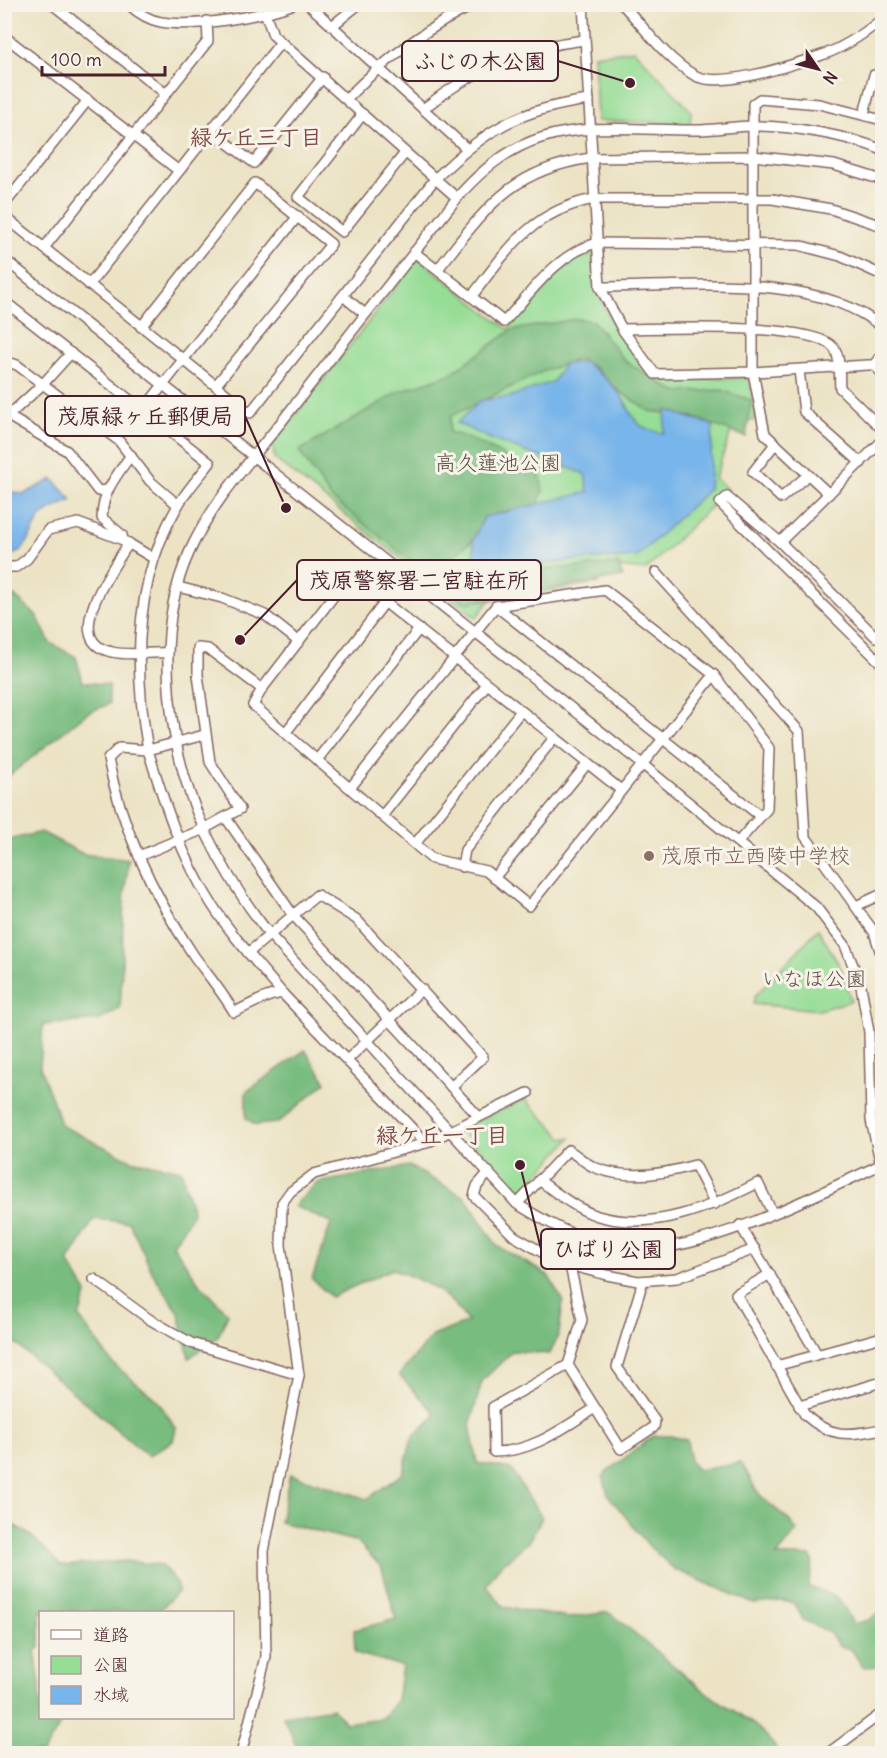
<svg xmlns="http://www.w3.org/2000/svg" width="887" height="1758" font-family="Delius,'Klee One',sans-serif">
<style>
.green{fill:#96dd96;stroke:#707e60;stroke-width:1.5}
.forest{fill:#78bc7f;stroke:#616e55;stroke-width:1.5}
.water{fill:#78b5ea;stroke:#616a8a;stroke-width:1.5}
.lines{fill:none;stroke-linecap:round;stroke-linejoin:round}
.minor-casing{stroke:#836461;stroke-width:12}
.minor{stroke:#fff;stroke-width:9}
.education-dot{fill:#8d6e63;stroke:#f7f3e8;stroke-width:2}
.labels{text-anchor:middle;stroke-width:6;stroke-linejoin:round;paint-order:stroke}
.park-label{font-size:21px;fill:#5d4e46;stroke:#f7f3e8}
.education-label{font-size:21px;fill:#785e54;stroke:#f7f3e8;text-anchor:start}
.neighbourhood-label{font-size:22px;font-weight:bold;fill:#7f4944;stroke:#f7f3e8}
.leader{fill:none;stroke:#4a1f2b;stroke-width:2}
.callout-dot{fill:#4a1f2b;stroke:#f7f3e8;stroke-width:2}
.callout{fill:#f7f3e8;stroke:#4a1f2b;stroke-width:2}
.callout-label{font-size:22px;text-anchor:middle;font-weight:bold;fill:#4a1f2b}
</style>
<rect width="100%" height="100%" fill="#f7f3e8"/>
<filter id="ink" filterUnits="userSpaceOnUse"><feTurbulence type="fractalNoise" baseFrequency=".0167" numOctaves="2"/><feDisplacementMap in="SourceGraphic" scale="12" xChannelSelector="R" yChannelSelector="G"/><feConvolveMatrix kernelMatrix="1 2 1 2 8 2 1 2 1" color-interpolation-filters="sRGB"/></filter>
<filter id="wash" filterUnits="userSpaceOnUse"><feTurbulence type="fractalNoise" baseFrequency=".008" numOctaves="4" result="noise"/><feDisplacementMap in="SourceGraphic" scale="24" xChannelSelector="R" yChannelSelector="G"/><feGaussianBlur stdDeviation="1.35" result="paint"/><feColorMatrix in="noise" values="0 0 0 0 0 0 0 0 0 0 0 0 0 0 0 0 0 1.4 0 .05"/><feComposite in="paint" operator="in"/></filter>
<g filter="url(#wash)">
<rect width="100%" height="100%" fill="#ece3c5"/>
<g class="green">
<path d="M634 50 691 111 690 123 597 121 594 55Z"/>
<path d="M593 249 596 289 618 334 652 378H746L750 380 756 419 732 429 715 478 728 490 646 570 616 567 597 572 599 583 489 601 476 618 275 459 272 445 416 261 420 260 508 329C528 305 561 251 593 249Z"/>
<path d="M818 929 841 968 851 1001 819 1010 753 1004 755 996Z"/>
<path d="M525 1099 563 1138H571L523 1191H519L461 1131 462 1127Z"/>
</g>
<g class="forest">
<path d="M576 319 593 321 625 361 675 392 722 390 751 400 746 437 692 417 649 411 616 389 595 368 579 359 546 370 451 416 449 432C481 440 507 460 539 471L543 491 535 511 475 538 450 559 466 575 618 564 623 577 465 603 331 498 299 451 398 392 450 374 512 330Z"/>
<path d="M5 588 37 616 50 643 76 657 83 682 109 685V704L87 713 5 779Z"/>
<path d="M41 832 83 854 129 860C120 911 124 957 120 1008L100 1020 43 1025 40 1067 62 1126 131 1160 181 1170 193 1213 173 1245 198 1282 228 1314 218 1337 189 1358 179 1313 153 1274 129 1222 94 1219 68 1262 87 1293 79 1317 112 1363 157 1400 176 1428 173 1441 148 1456 15 1343 5 1325 4 841Z"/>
<path d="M305 1050 326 1082 278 1123 256 1125 246 1118V1092Z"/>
<path d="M409 1166 465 1197 497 1246 548 1275 563 1302 559 1333 550 1354 513 1351 482 1381 470 1425 477 1463 511 1469 542 1518 528 1542 498 1568 486 1586 504 1607 569 1618 608 1612C642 1637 672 1666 706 1692 732 1712 762 1723 779 1753L524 1754 514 1746 491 1754 299 1753 283 1716 333 1708 345 1723 382 1718 397 1700 402 1666 355 1653 354 1630 396 1619 382 1568 358 1542 280 1522 290 1474 367 1499 403 1473 412 1438 436 1414 399 1375 432 1336 468 1322C449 1292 425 1281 392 1269L331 1297 312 1279 331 1223 294 1206 317 1183Z"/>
<path d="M653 1436H671L687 1440 690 1462 698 1470 740 1463C748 1471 750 1481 757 1491 768 1507 788 1514 797 1531L777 1556H810L813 1560 808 1587C836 1594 841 1598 853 1624L869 1620 882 1611V1663L880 1666 863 1667 851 1649 839 1646 829 1632 803 1620 794 1603 781 1601 754 1604 674 1569 649 1546 608 1495 603 1475Z"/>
<path d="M5 1522C28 1529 44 1548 61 1566L126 1561 161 1565 176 1581 178 1591 158 1612H40V1648L35 1651 40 1684V1718H64L43 1753H5Z"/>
</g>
<g class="water">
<path d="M585 362C594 370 606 378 614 387 636 409 624 427 664 433L666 410 713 425 709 489 637 557 577 560 476 572 473 540 484 517 588 492 585 474 491 439 457 423 481 400 509 397 553 382 564 364Z"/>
<path d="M53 479 72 500C63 504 49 509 42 516 30 529 29 557 5 555V491L24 494Z"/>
</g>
</g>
<g filter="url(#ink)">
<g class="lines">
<defs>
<g id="minor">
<path d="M52 4 166 94"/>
<path d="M128 4C138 13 148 20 161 22 195 28 261 16 294 4"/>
<path d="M308 4 466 148"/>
<path d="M583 4 600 287 622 329 655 374 753 372 868 365H874L882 373"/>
<path d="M622 4C645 28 665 58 694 75 719 90 791 65 819 56 842 49 864 34 882 19"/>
<path d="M266 15 273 35 457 198"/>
<path d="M332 26 359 4"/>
<path d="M4 36 179 171"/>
<path d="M347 98C385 60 427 26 477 4"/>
<path d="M423 109C471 71 522 47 584 40"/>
<path d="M363 114 298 197 342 232 405 153"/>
<path d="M864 114 874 75 882 77"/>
<path d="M211 131 254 163 323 77"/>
<path d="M882 150C850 136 788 125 753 126 732 126 711 131 690 130 641 130 588 123 541 138 506 149 480 171 457 198 399 271 343 343 286 416 251 461 212 501 189 553 152 634 168 752 205 831 223 869 244 902 270 935L517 1204C554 1227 592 1247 636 1249 703 1253 820 1193 882 1164"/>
<path d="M4 205 88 100"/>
<path d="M4 216 250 413 435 179C485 130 519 109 589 100"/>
<path d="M44 248 208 41 207 21"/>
<path d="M414 252 504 322C531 293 557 253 597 243L798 245 840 256 882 275"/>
<path d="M4 259 642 764 816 907 845 945 861 986 869 1032 871 1120 882 1170"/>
<path d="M438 269C486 209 509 170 591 158L753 156 834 165 882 180"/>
<path d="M89 285 281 42"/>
<path d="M600 287C685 287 814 271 882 327"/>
<path d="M343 296 365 314"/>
<path d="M472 296C508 249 532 211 594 199H772L831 209 882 226"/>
<path d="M4 301 210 463C199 477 186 491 177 507 134 581 133 667 148 750L119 748 108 759C122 830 154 896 194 956 208 975 222 992 234 1012 247 1007 271 992 283 994L426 1143"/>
<path d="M141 327 255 183 331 244 216 385"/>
<path d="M622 329C660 329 812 321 834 348 841 357 839 377 840 388L882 429"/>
<path d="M71 353 43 384 8 416 67 451 98 491 107 490"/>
<path d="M4 361 17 365 119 441 150 481 178 505"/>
<path d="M874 365 882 354"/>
<path d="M799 370 804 412 861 463"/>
<path d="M143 410 298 216"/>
<path d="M882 441 780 542 727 497 720 503 882 664"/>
<path d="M775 444 753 472 781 498 808 475"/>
<path d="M829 494 765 434 753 372V104L760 99 819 104 882 120"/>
<path d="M123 540 122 535 102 518C102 492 117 475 131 455"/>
<path d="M780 542 876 637 882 630"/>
<path d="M129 543C115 565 58 641 112 652 129 656 150 652 167 653"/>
<path d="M4 567H16L27 559 48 530 78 523 123 540 153 558"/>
<path d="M656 572 799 731 805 836 874 932 882 957"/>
<path d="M353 577 621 790"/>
<path d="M178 587 222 598 265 615 299 642"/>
<path d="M336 593 262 689 253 705 432 859 486 871 529 906 714 675"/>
<path d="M496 606 760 816"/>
<path d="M286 732 385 602"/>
<path d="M204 735 148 750C164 802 181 856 211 903 232 936 258 964 283 994"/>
<path d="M317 760 419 629"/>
<path d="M351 787 496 606 605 590 714 675 769 748 767 809 738 842"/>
<path d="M382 816 487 684"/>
<path d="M226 818 293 915 479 1117"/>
<path d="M415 844 521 711"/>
<path d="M139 856 204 829 240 809 210 762 198 675V648L208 649 262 689"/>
<path d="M462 867 465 850 554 738"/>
<path d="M494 878 587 764"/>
<path d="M856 906 882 894"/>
<path d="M248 953 317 895 356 919 483 1057 451 1087"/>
<path d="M347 1060 422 989"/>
<path d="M489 1172 477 1186 474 1196 514 1236 561 1263 607 1275 638 1281 677 1278 755 1249"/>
<path d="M539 1180C558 1194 576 1209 598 1216 653 1232 711 1207 758 1183L772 1212"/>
<path d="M517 1204 568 1150C577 1155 586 1164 596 1168 627 1180 665 1174 695 1165L715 1204"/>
<path d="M740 1225 817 1354"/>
<path d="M570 1266 582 1320 568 1365 621 1449 654 1427 655 1421 617 1367 643 1281"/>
<path d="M770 1274 736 1294 805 1415C832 1439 849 1435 882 1429"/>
<path d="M94 1279 149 1319 191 1343 299 1375"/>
<path d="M568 1365 493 1407 494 1452C533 1452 563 1428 595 1408"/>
<path d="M776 1366 882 1337"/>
<path d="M799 1406 882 1382"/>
<path d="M241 1754 266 1657 264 1551 299 1375 281 1245 282 1203 290 1192 314 1174 426 1143 528 1093"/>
<path d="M827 1754 882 1713"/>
</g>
</defs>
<use href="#minor" class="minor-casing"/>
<use href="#minor" class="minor"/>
</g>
</g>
<circle class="education-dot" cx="649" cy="856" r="6"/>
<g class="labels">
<g class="park-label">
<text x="498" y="470">高久蓮池公園</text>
<text x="814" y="986">いなほ公園</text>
</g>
<g class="education-label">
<text x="661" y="863">茂原市立西陵中学校</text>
</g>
<g class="neighbourhood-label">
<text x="256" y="145">緑ケ丘三丁目</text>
<text x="442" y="1143">緑ケ丘一丁目</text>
</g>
</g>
<path class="leader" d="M630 83L558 61M286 508L245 416M240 640L297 580M520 1165L541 1249"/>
<g class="callout-dot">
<circle cx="630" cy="83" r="6"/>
<circle cx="286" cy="508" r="6"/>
<circle cx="240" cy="640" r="6"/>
<circle cx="520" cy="1165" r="6"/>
</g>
<g class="callout">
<rect x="402" y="41" width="156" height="40" rx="6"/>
<rect x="45" y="396" width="200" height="40" rx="6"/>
<rect x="297" y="560" width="244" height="40" rx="6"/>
<rect x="541" y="1229" width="134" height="40" rx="6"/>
</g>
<g class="callout-label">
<text x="480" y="69">ふじの木公園</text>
<text x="145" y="424">茂原緑ヶ丘郵便局</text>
<text x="419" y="588">茂原警察署二宮駐在所</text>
<text x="608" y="1257">ひばり公園</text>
</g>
<rect width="887" height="1758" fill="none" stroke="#f7f3e8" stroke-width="24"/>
<rect x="39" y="1611" width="195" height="108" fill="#f7f3e8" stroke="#b29e9c" stroke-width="1.5"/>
<rect x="51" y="1630" width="30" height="9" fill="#ffffff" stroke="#b29e9c" stroke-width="1.5"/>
<text x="93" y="1641" font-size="18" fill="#4a1f2b">道路</text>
<rect x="51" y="1656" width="30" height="18" fill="#96dd96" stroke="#b29e9c" stroke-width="1.5"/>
<text x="93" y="1671" font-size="18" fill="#4a1f2b">公園</text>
<rect x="51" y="1686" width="30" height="18" fill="#78b5ea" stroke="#b29e9c" stroke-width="1.5"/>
<text x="93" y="1701" font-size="18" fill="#4a1f2b">水域</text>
<g transform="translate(818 69) rotate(125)" stroke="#f7f3e8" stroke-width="4.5" paint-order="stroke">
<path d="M0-4.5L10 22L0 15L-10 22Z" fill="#4a1f2b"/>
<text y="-9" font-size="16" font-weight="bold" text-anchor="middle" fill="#4a1f2b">N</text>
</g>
<path d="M42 66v9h123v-9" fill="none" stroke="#4a1f2b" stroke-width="3"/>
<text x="51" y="66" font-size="18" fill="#4a1f2b" stroke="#f7f3e8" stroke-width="4.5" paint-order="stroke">100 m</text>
</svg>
